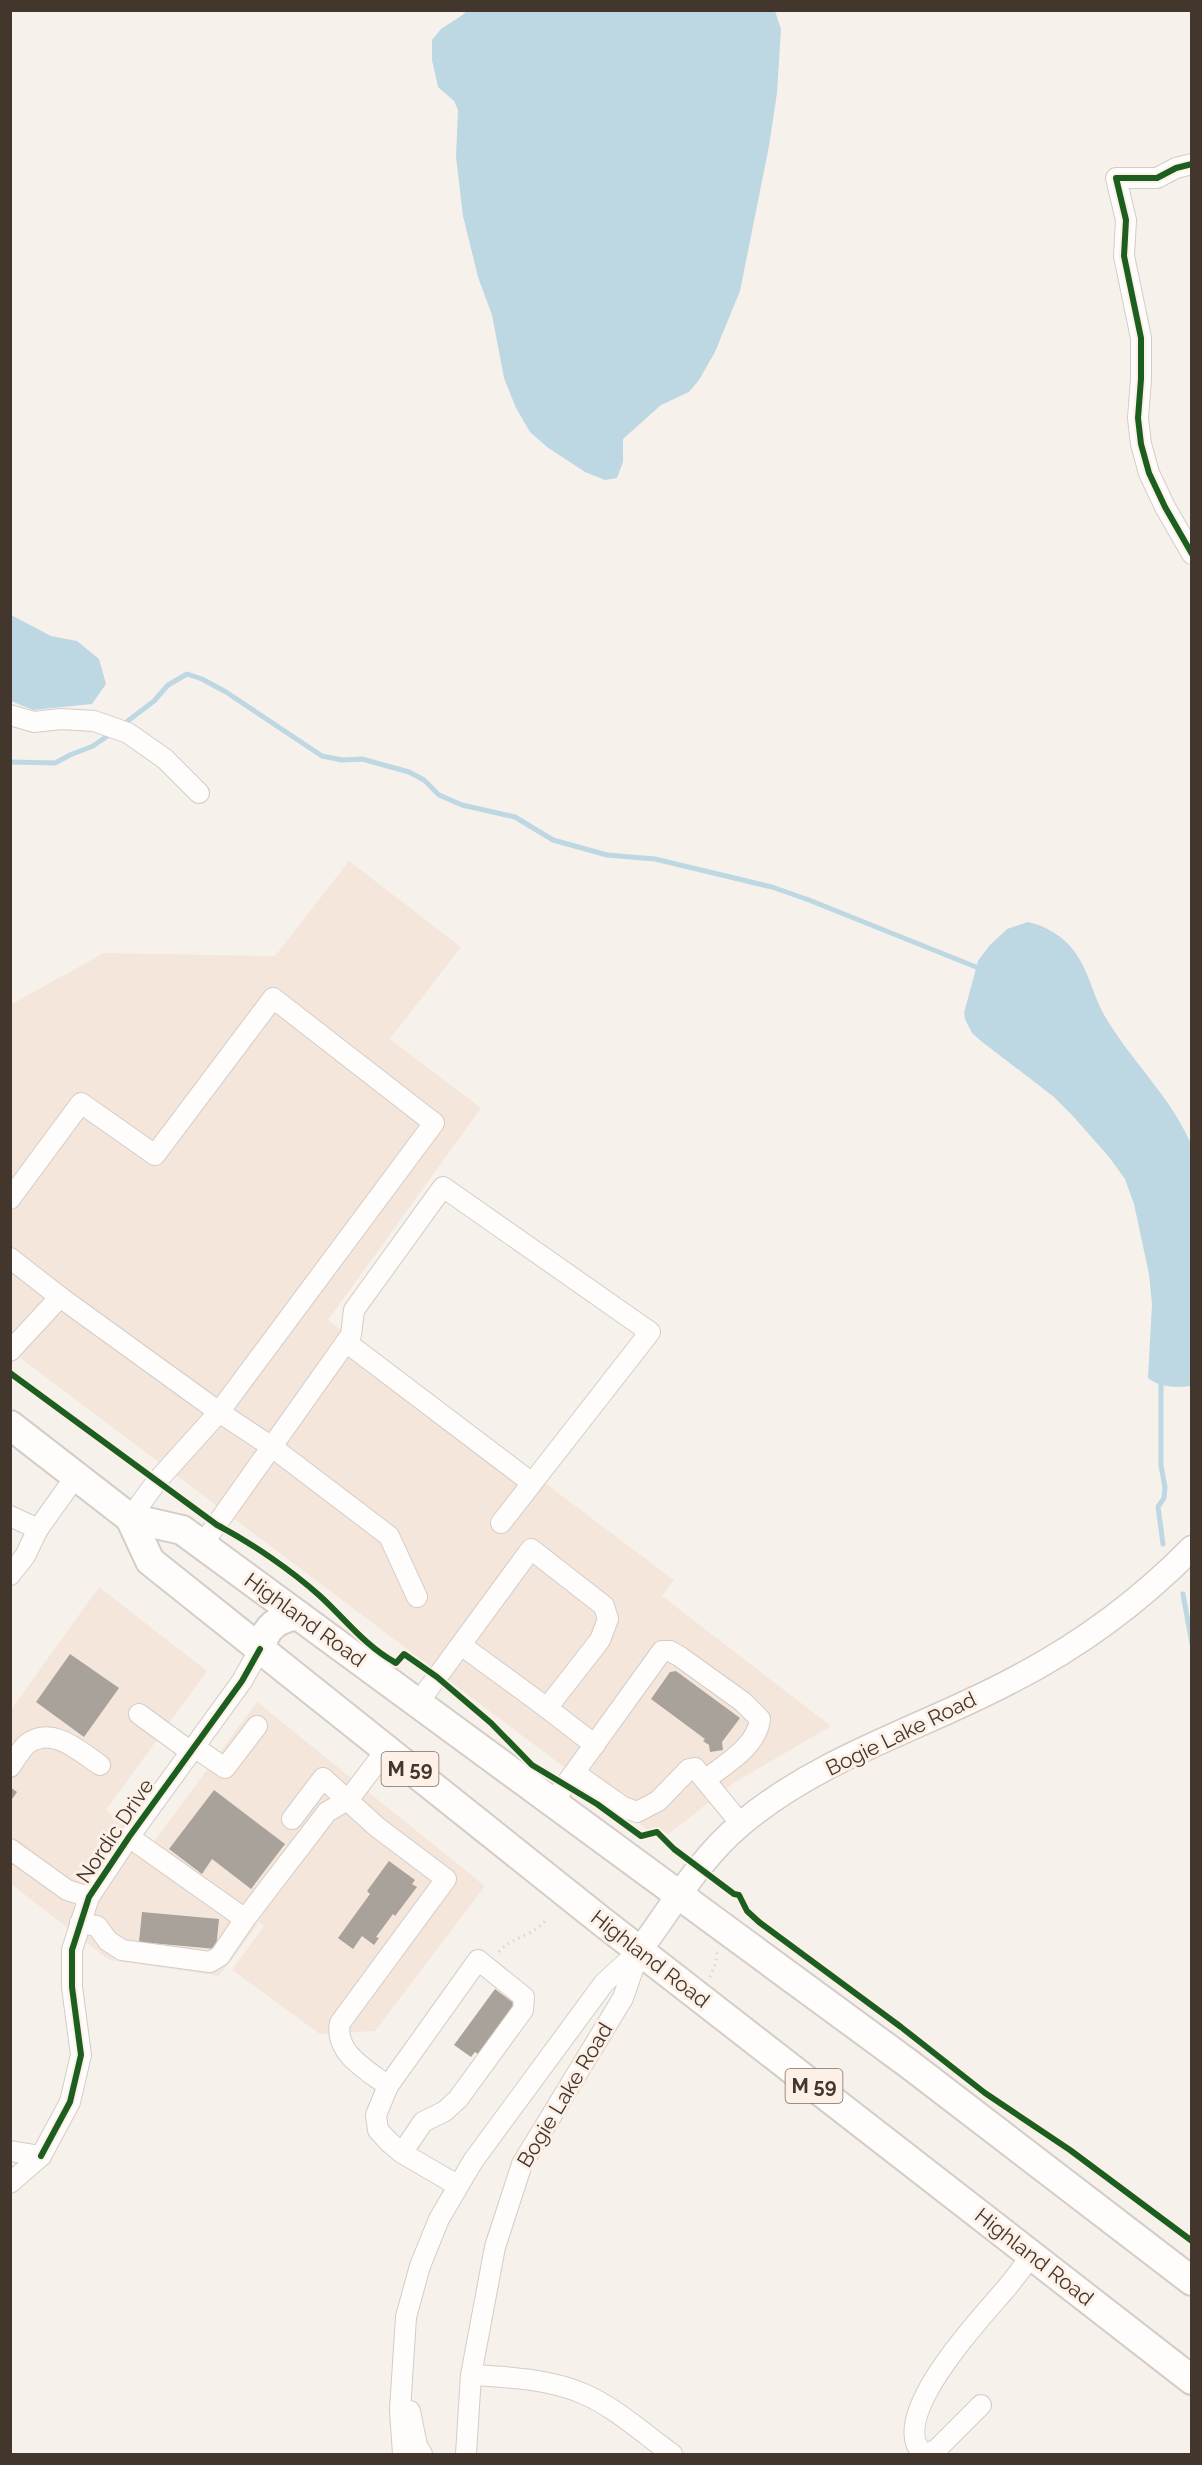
<svg xmlns="http://www.w3.org/2000/svg" width="1202" height="2465" font-family="Raleway,sans-serif">
<style>
.built{fill:#f5e6db}
.water{fill:#bdd7e3}
.lines{fill:none;stroke-linecap:round;stroke-linejoin:round}
.stream{stroke:#bdd7e3;stroke-width:5}
.building{fill:#a9a29a}
.minor-casing{stroke:#d4ccc6;stroke-width:22}
.major-casing{stroke:#d4ccc6;stroke-width:27}
.highway-casing{stroke:#d4ccc6;stroke-width:32}
.path{stroke:#dad8d7;stroke-width:3;stroke-dasharray:1.5 4.5;stroke-linecap:butt}
.minor{stroke:#fefdfc;stroke-width:20}
.major{stroke:#fefdfc;stroke-width:24}
.highway{stroke:#fefdfc;stroke-width:28}
.cycleway-casing{stroke:#fcf0e7;stroke-width:10}
.cycleway{stroke:#1b5e20;stroke-width:6}
.labels{text-anchor:middle;stroke-width:6;stroke-linejoin:round;paint-order:stroke}
.shield{fill:#fcf0e7;stroke:#7a6e65;stroke-width:1.5}
.shield-label{font-size:20px;font-weight:bold;fill:#42362d}
.street-label{font-size:21px;fill:#42362d;stroke:#fcf0e7}
</style>
<rect width="100%" height="100%" fill="#f7f1ec"/>
<g class="built">
<path d="M349 861 461 947 390 1039 481 1108 328 1320 674 1580 662 1596 831 1726 732 1784 661 1840 11 1351 10 1005 104 953 275 956Z"/>
<path d="M99 1587 207 1671 106 1810 258 1924 219 1976 109 1960 11 1884V1710Z"/>
<path d="M257 1702 485 1886 375 2031 320 2034 232 1970 264 1926 153 1843Z"/>
</g>
<g class="water">
<path d="M466 11H775L781 29 777 93 769 146 740 291 715 352 699 380 689 392 661 405 623 439V462L617 478 605 480 585 472 547 447 530 432 516 408 504 378 492 315 478 277 463 216 456 157 458 110 454 101 438 87 432 60V40L441 29 464 14Z"/>
<path d="M11 615 51 636 77 641 99 659 106 684 92 704 33 710 11 701Z"/>
<path d="M1028 922C1046 926 1063 936 1074 951 1089 970 1093 997 1106 1018 1132 1062 1171 1097 1191 1144L1190 1386C1176 1388 1159 1387 1148 1378L1152 1304 1149 1274 1134 1204 1125 1179 1109 1157 1072 1115 1054 1097 981 1041 972 1033 965 1019 964 1013 978 961 989 946 1007 929Z"/>
</g>
<g class="lines">
<g class="stream">
<path d="M121 726 154 701 168 685 187 674 202 679 226 692 322 756 342 760 362 759 409 772 424 780 439 795 462 805 515 817 553 840 607 855 655 859 772 887 809 900 976 967"/>
<path d="M10 762 55 763 70 755 93 746 112 733"/>
<path d="M1161 1384V1466L1165 1487 1164 1498 1158 1507 1163 1544"/>
<path d="M1183 1594 1192 1644"/>
</g>
</g>
<g class="building">
<path d="M70 1654 119 1688 84 1737 36 1702Z"/>
<path d="M676 1671 740 1718 722 1742 723 1750 710 1752 709 1745 703 1741 705 1739 651 1699 670 1672Z"/>
<path d="M10 1787 17 1792 10 1802Z"/>
<path d="M214 1790 285 1844 251 1889 212 1859 202 1874 169 1849Z"/>
<path d="M389 1861 415 1880 412 1884 417 1887 395 1916 393 1914 376 1937 379 1938 374 1945 362 1936 353 1949 338 1938 370 1894 367 1891Z"/>
<path d="M142 1912 219 1919 216 1949 139 1942Z"/>
<path d="M495 1989 515 2004 478 2054 475 2052 471 2057 454 2045Z"/>
</g>
<g class="lines">
<defs>
<g id="minor">
<path d="M1192 164 1176 168 1157 178H1116L1126 220 1124 256 1141 338V379L1138 418 1141 444 1149 473 1165 507 1192 554"/>
<path d="M10 715 34 722 61 719 94 721 128 733 165 759 199 793"/>
<path d="M10 1199 81 1103 155 1155 273 998 434 1123 219 1412 60 1297 10 1351"/>
<path d="M10 1258 60 1297"/>
<path d="M346 1342 532 1483"/>
<path d="M10 1516 38 1529"/>
<path d="M130 1518 157 1481 219 1412 272 1447 389 1536 417 1597"/>
<path d="M202 1545 351 1335 354 1310 443 1187 650 1332 501 1523"/>
<path d="M10 1575 25 1556 38 1529 76 1476"/>
<path d="M418 1703 531 1549 604 1606 608 1619 600 1640 547 1708 461 1645"/>
<path d="M547 1708 595 1745"/>
<path d="M139 1714 191 1752"/>
<path d="M194 1747 225 1768 257 1726"/>
<path d="M10 1767C15 1760 21 1749 27 1744 52 1725 79 1751 100 1765"/>
<path d="M575 1773 623 1807 637 1812 658 1801 689 1769 695 1768 741 1824"/>
<path d="M553 1802 662 1651H670L679 1656 743 1702 760 1719C757 1747 725 1764 705 1780"/>
<path d="M292 1819 323 1778 377 1827 446 1879 340 2023C334 2053 367 2070 388 2086"/>
<path d="M129 1837 245 1919 327 1812 349 1799 386 1750"/>
<path d="M10 1849 67 1890 89 1897"/>
<path d="M80 1923 97 1926 108 1941 122 1950 210 1962 220 1956 245 1919"/>
<path d="M10 2151 41 2156"/>
<path d="M402 2153 423 2122 445 2111 458 2099 523 2010 524 1997 478 1960 388 2086 376 2115 378 2130 389 2142 402 2153 457 2185"/>
<path d="M10 2183 41 2156 70 2102 81 2055 72 1987V1950L89 1897 129 1837 242 1681 260 1649"/>
<path d="M471 2375C509 2377 549 2379 584 2394 616 2408 644 2434 672 2454"/>
<path d="M981 2405 936 2450 923 2454C886 2418 980 2319 1003 2292 1013 2281 1022 2268 1031 2256"/>
<path d="M410 2411 417 2446 422 2454"/>
<path d="M403 2454 400 2410 406 2317 420 2266 439 2219 473 2161 604 1983 639 1951"/>
<path d="M466 2454 471 2375 495 2247 522 2164 623 1998 639 1952"/>
</g>
<path id="major" d="M639 1951C671 1908 700 1858 741 1824 819 1758 920 1729 1009 1682 1076 1648 1139 1602 1192 1548"/>
<g id="highway">
<path d="M10 1425 130 1518 182 1530 909 2064 1192 2281"/>
<path d="M130 1518 150 1561 600 1920 1192 2380"/>
<path d="M260 1649C266 1627 276 1619 298 1615"/>
</g>
</defs>
<use href="#minor" class="minor-casing"/>
<use href="#major" class="major-casing"/>
<use href="#highway" class="highway-casing"/>
<g class="path">
<path d="M499 1952C511 1937 532 1937 546 1920"/>
<path d="M710 1977 716 1962 717 1952"/>
</g>
<use href="#minor" class="minor"/>
<use href="#major" class="major"/>
<use href="#highway" class="highway"/>
<defs>
<g id="cycleway">
<path d="M1192 164 1176 168 1157 178H1116L1126 220 1124 256 1141 338V379L1138 418 1141 444 1149 473 1165 507 1192 554"/>
<path d="M10 1373 217 1525C250 1542 291 1570 320 1596 345 1619 365 1646 396 1663L404 1654 437 1677 491 1723 532 1765 597 1804 641 1836 657 1832 674 1849 734 1894 739 1895 747 1911 759 1922 901 2027 985 2093 1070 2150 1192 2241"/>
<path d="M41 2156 70 2102 81 2055 72 1987V1950L89 1897 129 1837 242 1681 260 1649"/>
</g>
</defs>
<use href="#cycleway" class="cycleway-casing"/>
<use href="#cycleway" class="cycleway"/>
</g>
<g class="labels">
<g class="shield">
<rect x="381.5" y="1752" width="57" height="34" rx="4.5"/>
<rect x="785.5" y="2069" width="57" height="34" rx="4.5"/>
</g>
<g class="shield-label">
<text x="410" y="1776">M 59</text>
<text x="814" y="2093">M 59</text>
</g>
<g class="street-label">
<text transform="translate(305 1620) rotate(36)" y="7">Highland Road</text>
<text transform="translate(901 1734) rotate(-26)" y="7">Bogie Lake Road</text>
<text transform="translate(115 1831) rotate(-56)" y="7">Nordic Drive</text>
<text transform="translate(650 1959) rotate(38)" y="7">Highland Road</text>
<text transform="translate(565 2095) rotate(-59)" y="7">Bogie Lake Road</text>
<text transform="translate(1034 2257) rotate(38)" y="7">Highland Road</text>
</g>
</g>
<rect width="1202" height="2465" fill="none" stroke="#42362d" stroke-width="24"/>
</svg>
